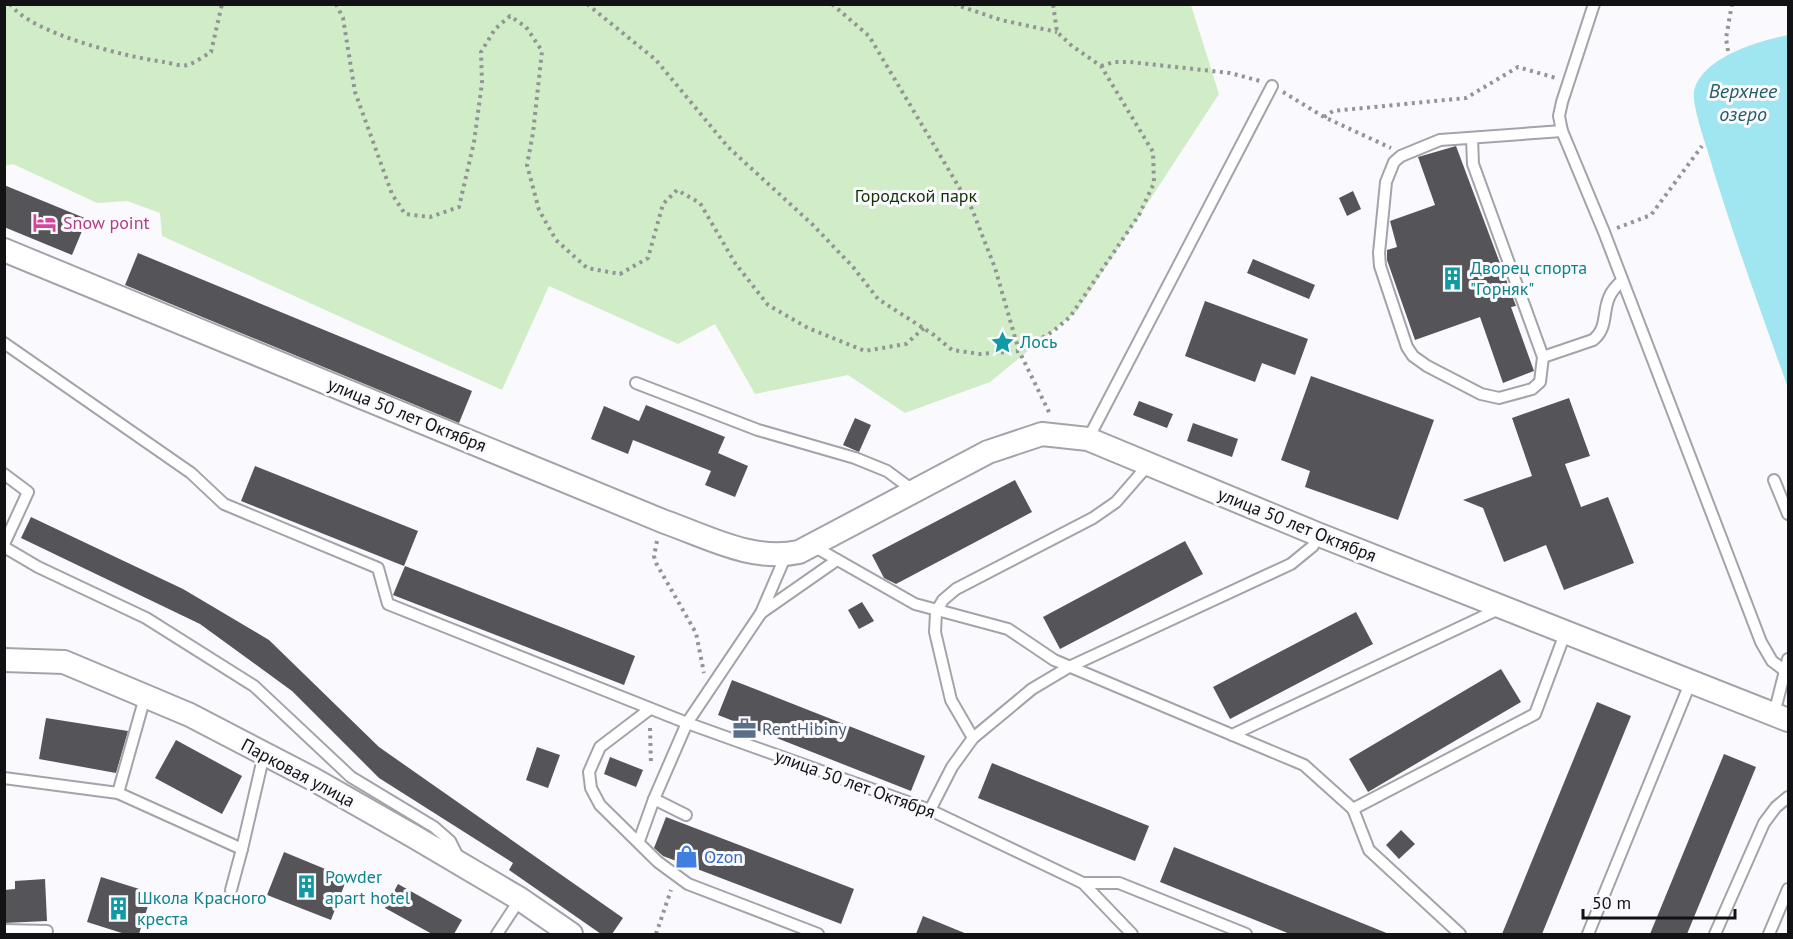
<svg xmlns="http://www.w3.org/2000/svg" width="1793" height="939" font-family="'PT Sans',sans-serif">
<style>
.green{fill:#d1edc7}
.water{fill:#9fe6f0}
.building{fill:#545459}
.lines{fill:none;stroke-linecap:round;stroke-linejoin:round}
.lane-casing{stroke:#a3a4a9;stroke-width:14}
.street-casing{stroke:#a3a4a9;stroke-width:26}
.path{stroke:#949497;stroke-width:4;stroke-dasharray:3 4.5;stroke-linecap:butt}
.lane{stroke:#fff;stroke-width:10}
.street{stroke:#fff;stroke-width:22}
.labels{text-anchor:middle;stroke-width:6;stroke-linejoin:round;paint-order:stroke}
.park-label{font-size:18px;fill:#123204;stroke:#fafafe}
.hotel-label{font-size:18px;fill:#b23c85;stroke:#fafafe;text-anchor:start}
.culture-label{font-size:18px;fill:#0d838f;stroke:#fafafe;text-anchor:start}
.street-label{font-size:18px;fill:#121214;stroke:#fafafe}
.service-label{font-size:18px;fill:#4e5e75;stroke:#fafafe;text-anchor:start}
.shop-label{font-size:18px;fill:#366cbe;stroke:#fafafe;text-anchor:start}
.water-label{font-size:20px;font-style:italic;fill:#245e65;stroke:#fafafe}
</style>
<rect width="100%" height="100%" fill="#fafafe"/>
<path class="green" d="M5 4 1191 5 1219 94 1077 311 990 382 905 413 848 375 755 394 715 324 678 344 549 286 502 390 162 236 160 213 127 201 97 203 13 164 5 166Z"/>
<path class="water" d="M1788 35V388C1760 309 1731 230 1707 149 1703 136 1692 104 1694 91 1702 57 1759 41 1788 35Z"/>
<g class="building">
<path d="M1456 146 1516 306 1511 307 1534 371 1503 383 1480 317 1415 340 1387 260V250L1397 247 1390 221 1435 205 1418 157Z"/>
<path d="M4 185 87 219 72 255 4 227Z"/>
<path d="M1353 191 1361 209 1347 216 1339 198Z"/>
<path d="M138 253 472 391 459 423 125 285Z"/>
<path d="M1253 259 1315 285 1309 299 1247 273Z"/>
<path d="M1205 301 1308 339 1295 375 1262 363 1255 382 1185 356Z"/>
<path d="M1311 376 1434 420 1398 520 1305 487 1310 471 1281 460Z"/>
<path d="M1569 398 1590 456 1565 464 1581 507 1608 497 1634 563 1564 590 1546 545 1504 562 1483 508 1463 500 1532 476 1512 418Z"/>
<path d="M1139 401 1173 414 1167 428 1133 415Z"/>
<path d="M646 405 725 437 718 453 748 466 735 497 705 485 711 471 633 440 628 454 591 439 604 406 639 421Z"/>
<path d="M855 418 871 425 859 452 843 445Z"/>
<path d="M1193 423 1238 439 1232 457 1187 441Z"/>
<path d="M255 466 418 531 404 566 241 501Z"/>
<path d="M1015 480 1032 512 896 584 884 578 872 555Z"/>
<path d="M31 517 183 589 269 640 379 747 623 918 612 934H601L509 870 513 863 379 778 292 691 200 624 21 538Z"/>
<path d="M1185 541 1203 574 1060 649 1043 617Z"/>
<path d="M405 566 635 656 624 685 393 595Z"/>
<path d="M862 602 874 621 859 629 848 610Z"/>
<path d="M1356 612 1373 644 1230 719 1213 687Z"/>
<path d="M1501 669 1521 702 1368 792 1349 759Z"/>
<path d="M732 680 925 756 911 791 718 715Z"/>
<path d="M1597 702 1631 716 1542 934H1502Z"/>
<path d="M46 718 128 731 116 773 39 759Z"/>
<path d="M176 740 242 776 222 814 155 778Z"/>
<path d="M537 747 560 755 548 788 526 780Z"/>
<path d="M1724 754 1756 767 1687 934H1650Z"/>
<path d="M610 757 643 770 636 787 604 774Z"/>
<path d="M992 763 1149 826 1135 861 978 798Z"/>
<path d="M666 817 854 889 841 924 663 856 654 848Z"/>
<path d="M1401 830 1415 844 1399 859 1386 845Z"/>
<path d="M1174 847 1389 934H1290L1160 882Z"/>
<path d="M284 852 347 878 331 920 267 895Z"/>
<path d="M101 877 152 893 139 934H125L87 922Z"/>
<path d="M45 879 47 921 4 923V890L15 889V881Z"/>
<path d="M398 884 462 920 454 934H432L385 908Z"/>
<path d="M923 916 967 934H916Z"/>
</g>
<g class="lines">
<defs>
<g id="lane">
<path d="M1594 4 1562 102 1559 116 1562 131 1604 232 1761 642 1772 661 1788 673"/>
<path d="M1472 138 1473 164 1543 357 1540 382 1532 389 1499 398 1481 394 1427 366 1413 356 1407 347 1380 266 1379 253 1386 182 1394 162 1401 156 1440 140 1562 131"/>
<path d="M4 343 191 473 224 504 378 568 388 604 687 723 930 810 1083 883 1132 934"/>
<path d="M1543 357 1593 340C1613 324 1596 302 1622 281"/>
<path d="M636 383 758 430 855 458 887 471 914 491"/>
<path d="M1088 439 1272 86"/>
<path d="M4 474 28 492 4 544"/>
<path d="M1774 480 1788 514"/>
<path d="M813 546 915 604 1008 629 1054 660 1304 765 1353 809 1369 850 1460 934"/>
<path d="M4 547 38 567 146 618 254 686 351 777 434 827 450 841 459 859"/>
<path d="M761 613 837 560"/>
<path d="M650 709 600 747 589 772 591 788 600 805 658 862 688 884 818 934"/>
<path d="M1774 714 1788 659"/>
<path d="M1232 735 1501 608"/>
<path d="M973 738 951 700 935 632 936 612 943 600 956 589 1093 518 1116 502 1149 464"/>
<path d="M4 778 118 793 242 849 264 754"/>
<path d="M118 793 145 697"/>
<path d="M654 799 687 723 761 613 786 555"/>
<path d="M1353 809 1535 714 1566 631"/>
<path d="M930 810 952 767 973 738 1032 689 1069 667 1291 564 1313 546 1317 534"/>
<path d="M639 841 654 799 686 815"/>
<path d="M1083 883H1119L1246 934"/>
<path d="M231 890 242 849"/>
<path d="M4 930 47 931"/>
<path d="M497 934 520 899"/>
<path d="M1588 934 1691 681"/>
<path d="M1715 934 1764 823 1776 807 1788 797"/>
<path d="M1769 934 1788 889"/>
</g>
<g id="street">
<path d="M4 250 665 522C708 537 752 562 799 552L988 452 1042 434 1088 439 1317 534 1788 720"/>
<path d="M4 660 64 662 190 715 313 779 413 836 520 899 571 934"/>
</g>
</defs>
<use href="#lane" class="lane-casing"/>
<use href="#street" class="street-casing"/>
<g class="path">
<path d="M10 4C32 34 127 57 164 62 171 63 181 67 187 65 195 63 204 56 211 52L222 4"/>
<path d="M336 4 343 18 355 92 392 194 405 214 430 217 459 207 474 142 482 83 481 52 495 29 510 16 526 27 542 51 533 133 527 165 539 210 556 240 587 268 620 274 648 258 663 204 677 190 700 203 735 263 768 305 808 328 865 351 906 344 924 328"/>
<path d="M587 4 656 60 728 147 813 225 853 267 878 299 934 335 952 350 980 354 1019 351 1052 332 1070 317 1139 215 1154 183 1153 152 1101 66 1072 46 1057 32 1053 4"/>
<path d="M832 4 869 36 972 209 995 268 1019 351 1050 414"/>
<path d="M954 4 1001 20 1057 32"/>
<path d="M1728 51 1726 38 1732 4"/>
<path d="M1101 66 1114 62H1130L1230 73 1260 81"/>
<path d="M1283 92 1324 117 1391 148"/>
<path d="M1324 117 1333 111 1466 98 1518 67 1556 78"/>
<path d="M1617 228 1651 215 1702 146"/>
<path d="M657 541 654 556 656 563 696 633 704 673"/>
<path d="M650 728 651 765"/>
<path d="M656 934 671 890"/>
</g>
<use href="#lane" class="lane"/>
<use href="#street" class="street"/>
</g>
<defs>
<symbol id="hotel-bare" viewBox="-9 -9 18 18"><path d="M-6-4.5h1.5V1H6V5H4.5V3h-9V5H-6ZM-4 0a1.8 1.8 0 1 1 3.6 0ZM.5 0V-2.5h3Q6-2.5 6 0Z" fill="#d1479c" stroke="#fafafe" stroke-width="2.5" paint-order="stroke"/></symbol>
<symbol id="building-bare" viewBox="-9 -9 18 18"><path d="M-4-6H4V6H1V3H-1V6H-4ZM-2.5-4.3h1.7v1.8h-1.7ZM.8-4.3h1.7v1.8H.8ZM-2.5-1h1.7V.8h-1.7ZM.8-1h1.7V.8H.8Z" fill="#0f9aa8" stroke="#fafafe" stroke-width="2.5" paint-order="stroke"/></symbol>
<symbol id="sight-bare" viewBox="-9 -9 18 18"><path d="M0-6L1.8-2.2L6-1.7L2.9 1.2L3.7 5.4L0 3.3L-3.7 5.4L-2.9 1.2L-6-1.7L-1.8-2.2Z" fill="#0f9aa8" stroke="#fafafe" stroke-width="2.5" paint-order="stroke"/></symbol>
<symbol id="office-bare" viewBox="-9 -9 18 18"><path d="M-6-3h4V-5.5h4V-3h4V5H-6ZM-1-4.5V-3h2v-1.5ZM-6 0V1H6V0Z" fill="#5c6f8a" stroke="#fafafe" stroke-width="2.5" paint-order="stroke"/></symbol>
<symbol id="shop-bare" viewBox="-9 -9 18 18"><path d="M-5-2.5h2.3a2.7 3.5 0 0 1 5.4 0H5L5.5 6h-11ZM-1.5-2.5h3a1.5 2.3 0 0 0-3 0Z" fill="#3f7fe0" stroke="#fafafe" stroke-width="2.5" paint-order="stroke"/></symbol>
</defs>
<g fill-rule="evenodd">
<use href="#hotel-bare" x="28" y="206" width="33" height="33"/>
<use href="#building-bare" x="1436" y="262" width="33" height="33"/>
<use href="#sight-bare" x="986" y="326" width="33" height="33"/>
<use href="#office-bare" x="728" y="712" width="33" height="33"/>
<use href="#shop-bare" x="670" y="840" width="33" height="33"/>
<use href="#building-bare" x="290" y="870" width="33" height="33"/>
<use href="#building-bare" x="102" y="892" width="33" height="33"/>
</g>
<g class="labels">
<g class="park-label">
<text x="916" y="202">Городской парк</text>
</g>
<g class="hotel-label">
<text x="63" y="229">Snow point</text>
</g>
<g class="culture-label">
<text x="1470" y="274">Дворец спорта<tspan x="1470" dy="21">"Горняк"</tspan></text>
<text x="1020" y="348">Лось</text>
<text x="325" y="883">Powder<tspan x="325" dy="21">apart hotel</tspan></text>
<text x="137" y="904">Школа Красного<tspan x="137" dy="21">креста</tspan></text>
</g>
<g class="street-label">
<text transform="translate(407 415) rotate(22)" y="6">улица 50 лет Октября</text>
<text transform="translate(1297 525) rotate(22)" y="6">улица 50 лет Октября</text>
<text transform="translate(298 773) rotate(28)" y="6">Парковая улица</text>
<text transform="translate(855 784) rotate(20)" y="6">улица 50 лет Октября</text>
</g>
<g class="service-label">
<text x="762" y="735">RentHibiny</text>
</g>
<g class="shop-label">
<text x="704" y="863">Ozon</text>
</g>
<g class="water-label">
<text x="1743" y="98">Верхнее<tspan x="1743" dy="23">озеро</tspan></text>
</g>
</g>
<rect width="1793" height="939" fill="none" stroke="#121214" stroke-width="12"/>
<path d="M1583 909v9h152v-9" fill="none" stroke="#121214" stroke-width="3"/>
<text x="1592" y="909" font-size="18" fill="#121214" stroke="#fafafe" stroke-width="4.5" paint-order="stroke">50 m</text>
</svg>
